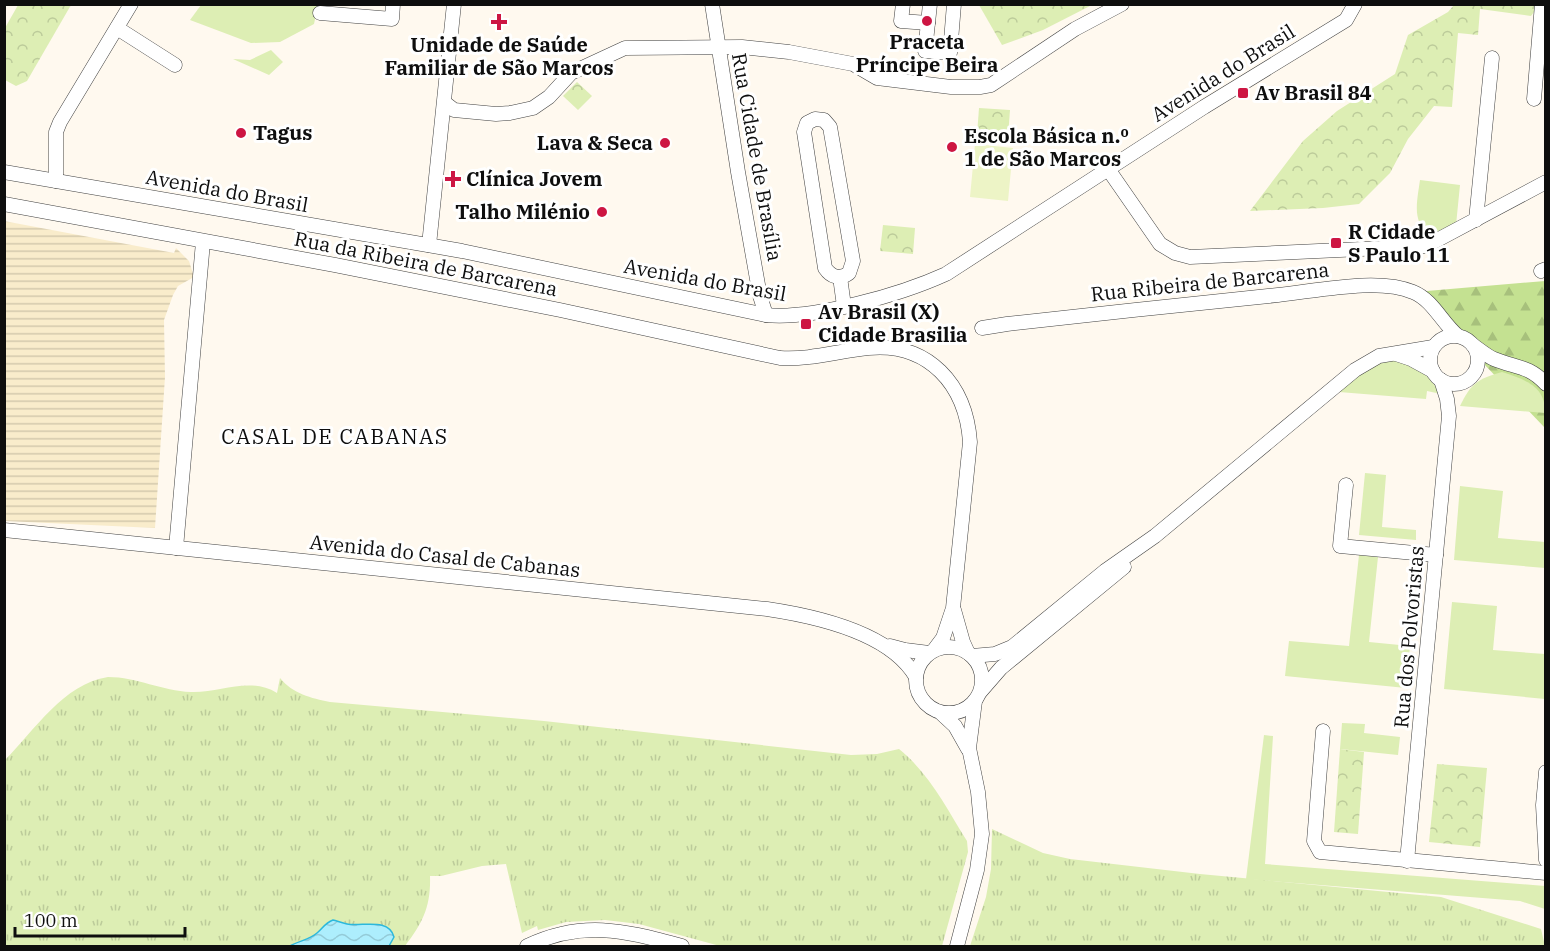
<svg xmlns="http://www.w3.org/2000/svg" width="1550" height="951" font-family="'IBM Plex Serif',serif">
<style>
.farmland{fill:url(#farmland-rules)}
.grass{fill:url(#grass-tufts)}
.forest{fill:url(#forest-firs)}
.park{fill:url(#park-crowns)}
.garden{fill:#ddeeb4}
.pitch{fill:#edf4c6}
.water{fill:url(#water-waves);stroke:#2cb8dc;stroke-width:1.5}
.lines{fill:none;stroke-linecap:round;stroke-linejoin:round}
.minor-casing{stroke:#414141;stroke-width:15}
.minor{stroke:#fff;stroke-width:14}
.poi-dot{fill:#cd1643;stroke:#fff;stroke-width:2}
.labels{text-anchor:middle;stroke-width:6;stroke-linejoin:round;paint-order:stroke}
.poi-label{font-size:20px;font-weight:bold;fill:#0e0e0e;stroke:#fff;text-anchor:start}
.street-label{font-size:20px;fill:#0e0e0e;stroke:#fff}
.neighbourhood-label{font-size:21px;letter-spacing:1.5px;fill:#0e0e0e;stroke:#fff}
</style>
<defs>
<pattern id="farmland-rules" width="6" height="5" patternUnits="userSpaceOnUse" patternTransform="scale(1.5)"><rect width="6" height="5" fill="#f9eccb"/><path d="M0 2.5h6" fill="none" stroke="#d4c9ad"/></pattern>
<pattern id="grass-tufts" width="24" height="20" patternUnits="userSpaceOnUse" patternTransform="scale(1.5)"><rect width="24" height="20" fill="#ddeeb4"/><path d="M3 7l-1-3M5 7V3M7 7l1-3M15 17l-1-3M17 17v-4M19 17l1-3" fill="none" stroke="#bccb9a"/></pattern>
<pattern id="forest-firs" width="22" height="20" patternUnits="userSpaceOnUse" patternTransform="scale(1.5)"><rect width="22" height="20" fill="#c4e191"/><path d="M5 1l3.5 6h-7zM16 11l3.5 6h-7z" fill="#a7c07c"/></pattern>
<pattern id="park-crowns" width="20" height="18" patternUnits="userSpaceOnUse" patternTransform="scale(1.5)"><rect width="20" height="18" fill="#ddeeb4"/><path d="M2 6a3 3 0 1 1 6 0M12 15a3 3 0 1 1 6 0" fill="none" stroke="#bccb9a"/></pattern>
<pattern id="water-waves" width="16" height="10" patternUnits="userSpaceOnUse" patternTransform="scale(1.5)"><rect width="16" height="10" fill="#adeefd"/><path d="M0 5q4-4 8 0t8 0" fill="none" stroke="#94cbd8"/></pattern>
</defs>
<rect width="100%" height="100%" fill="#fff9ef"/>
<path class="farmland" d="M4 221 174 253 176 248 189 261 194 277 178 286 173 295 164 320 165 377 155 528 5 521Z"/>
<g class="grass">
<path d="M108 677C137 677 162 691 191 692 221 693 249 676 277 693L280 678C293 694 311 698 330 702L544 721 851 755 877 754 899 749C929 773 947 809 967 841L968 852 942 946H720L639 924 605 920 566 922 538 930 537 926 522 933 506 864 482 866 441 876H430C431 906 423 923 405 946H5V760C35 730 63 684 108 677Z"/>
<path d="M992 829 1043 853 1070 859 1200 874 1441 897 1541 929 1545 946H970L986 897 991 869Z"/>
</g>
<path class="forest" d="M1545 281V428L1415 292Z"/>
<g class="park">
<path d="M18 5H71L27 81 16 86 5 80V28Z"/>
<path d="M979 5H1092L1043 30 1002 45Z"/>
<path d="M1454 5H1539L1531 16 1480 9 1478 35 1458 33 1452 107 1434 106 1408 139 1390 173 1359 204 1323 208 1250 211 1303 141 1337 111 1395 74 1408 35 1448 12Z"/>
<path d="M577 82 592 96 578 110 563 96Z"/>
<path d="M979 108 1010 110 1008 137 977 135Z"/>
<path d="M883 225 915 228 913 254 880 251Z"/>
<path d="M1340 749 1364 752 1358 834 1334 832Z"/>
<path d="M1437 764 1487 768 1480 847 1429 842Z"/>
</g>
<g class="garden">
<path d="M201 5H318L314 24 280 42 251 43 190 20Z"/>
<path d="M271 50 283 62 269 75 233 59 250 60Z"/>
<path d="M1420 180 1460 185 1456 225 1432 238C1411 223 1417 202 1420 180Z"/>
<path d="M1388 357C1415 364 1426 371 1441 394L1427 391 1426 399 1339 392 1365 368Z"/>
<path d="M1502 372C1524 379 1546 386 1545 413L1460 406C1471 383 1478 379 1502 372Z"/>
<path d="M1365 473 1386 475 1382 527 1416 530V540L1359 535Z"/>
<path d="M1460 486 1503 491 1498 538 1545 542V568L1454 560Z"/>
<path d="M1359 555 1378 557 1369 642 1410 646 1406 688 1285 676 1289 641 1349 646Z"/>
<path d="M1452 602 1497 606 1493 650 1545 654V699L1444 689Z"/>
<path d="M1342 723 1365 724 1364 733 1400 737 1398 755 1340 749Z"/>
<path d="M1264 735 1273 736 1265 864 1545 886V909L1520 901 1246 879Z"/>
</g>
<path class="pitch" d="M975 144 1013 148 1008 201 970 197Z"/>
<path class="water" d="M333 920C337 921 342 923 347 924 361 927 389 917 394 937L389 946H290C298 941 309 940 317 933 323 928 325 923 333 920Z"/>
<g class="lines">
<defs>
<g id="minor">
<path d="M712 4 738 172 760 296 766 315"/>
<path d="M903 4 901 21 928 23"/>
<path d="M930 4 925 51 950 53 954 4"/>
<path d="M320 13 392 19 393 4"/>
<path d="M117 28 175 65"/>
<path d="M1534 99 1542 4"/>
<path d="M445 103 454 110 496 114 510 113 533 108 549 97 571 73 625 48 742 47 789 52 853 64 877 78 951 87H980L991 85 1075 29 1122 4"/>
<path d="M815 119 824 120 830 127 853 261 849 273C840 280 831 277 825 268L804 132 807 123Z"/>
<path d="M1108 169 1160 244 1175 253 1190 257 1426 246 1546 182"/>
<path d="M4 172 462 251 766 315C813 320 902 294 946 274L1204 107 1346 20 1355 4"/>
<path d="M56 181V132L60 122 131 4"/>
<path d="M4 204 335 265 560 310 780 358C810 360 838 351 868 348 929 342 966 385 970 442L953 608 943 638 934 650"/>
<path d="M1476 220 1492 58"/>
<path d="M429 245 454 4"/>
<path d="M1541 271 1546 269"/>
<path d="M840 277 844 306"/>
<path d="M982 328 1007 324C1097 314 1188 304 1278 295 1317 291 1378 277 1413 292 1433 300 1442 323 1458 336"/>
<circle cx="1454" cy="360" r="24"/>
<path d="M1473 345C1480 350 1487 356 1494 359 1516 368 1528 365 1546 384"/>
<path d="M1396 354 1411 359 1433 371"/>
<path d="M1346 485 1340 546 1436 555"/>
<path d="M4 530 767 609C814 616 890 632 916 677"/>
<path d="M176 548 203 242"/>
<path d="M954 610 963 642 968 653"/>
<path d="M890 646 905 650 929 653"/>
<circle cx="949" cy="680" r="33"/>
<path d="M972 656 995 654 1012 647 1105 571 1155 536 1355 370 1379 356 1433 347"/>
<path d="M981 691 1001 668 1124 567"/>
<path d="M941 713 955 726 968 749"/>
<path d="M1323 731 1314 841 1320 852 1546 873"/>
<path d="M1546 772 1543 805 1546 860"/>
<path d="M1407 861 1449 416 1447 399 1441 380"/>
<path d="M527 946C584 919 625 931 682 946"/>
<path d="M957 946 977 870 982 834 978 792 969 748 975 701"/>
</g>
</defs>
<use href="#minor" class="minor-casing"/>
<use href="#minor" class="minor"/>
</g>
<g class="poi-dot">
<circle cx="927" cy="21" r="6"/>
<path d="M496 13h6v6h6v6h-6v6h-6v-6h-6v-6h6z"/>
<rect x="1237" y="87" width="12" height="12" rx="3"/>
<circle cx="241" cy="133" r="6"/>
<circle cx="665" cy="143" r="6"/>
<circle cx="952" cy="147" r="6"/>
<path d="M450 170h6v6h6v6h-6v6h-6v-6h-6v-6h6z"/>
<circle cx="602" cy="212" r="6"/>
<rect x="1330" y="237" width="12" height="12" rx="3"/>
<rect x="800" y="318" width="12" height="12" rx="3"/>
</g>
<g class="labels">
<g class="poi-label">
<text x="927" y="49" text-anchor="middle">Praceta<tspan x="927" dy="23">Príncipe Beira</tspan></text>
<text x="499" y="52" text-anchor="middle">Unidade de Saúde<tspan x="499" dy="23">Familiar de São Marcos</tspan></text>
<text x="1255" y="100">Av Brasil 84</text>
<text x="253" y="140">Tagus</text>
<text x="964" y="143">Escola Básica n.º<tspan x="964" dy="23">1 de São Marcos</tspan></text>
<text x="653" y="150" text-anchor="end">Lava &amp; Seca</text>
<text x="466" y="186">Clínica Jovem</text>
<text x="590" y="219" text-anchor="end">Talho Milénio</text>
<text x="1348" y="239">R Cidade<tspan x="1348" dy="23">S Paulo 11</tspan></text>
<text x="818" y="319">Av Brasil (X)<tspan x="818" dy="23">Cidade Brasilia</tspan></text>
</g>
<g class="street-label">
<text transform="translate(1223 73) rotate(-32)" y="7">Avenida do Brasil</text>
<text transform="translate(757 157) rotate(80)" y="7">Rua Cidade de Brasília</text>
<text transform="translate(227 191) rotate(10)" y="7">Avenida do Brasil</text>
<text transform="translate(426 264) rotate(11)" y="7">Rua da Ribeira de Barcarena</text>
<text transform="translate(705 280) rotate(10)" y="7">Avenida do Brasil</text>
<text transform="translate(1210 282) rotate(-6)" y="7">Rua Ribeira de Barcarena</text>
<text transform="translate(445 556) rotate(6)" y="7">Avenida do Casal de Cabanas</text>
<text transform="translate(1409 637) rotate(-85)" y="7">Rua dos Polvoristas</text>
</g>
<g class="neighbourhood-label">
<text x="335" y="444">CASAL DE CABANAS</text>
</g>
</g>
<rect width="1550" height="951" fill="none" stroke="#0e0e0e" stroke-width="12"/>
<path d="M15 927v9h170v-9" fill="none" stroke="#0e0e0e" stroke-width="3"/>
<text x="24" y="927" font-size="18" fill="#0e0e0e" stroke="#ffffff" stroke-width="4.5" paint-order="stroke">100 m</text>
</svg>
